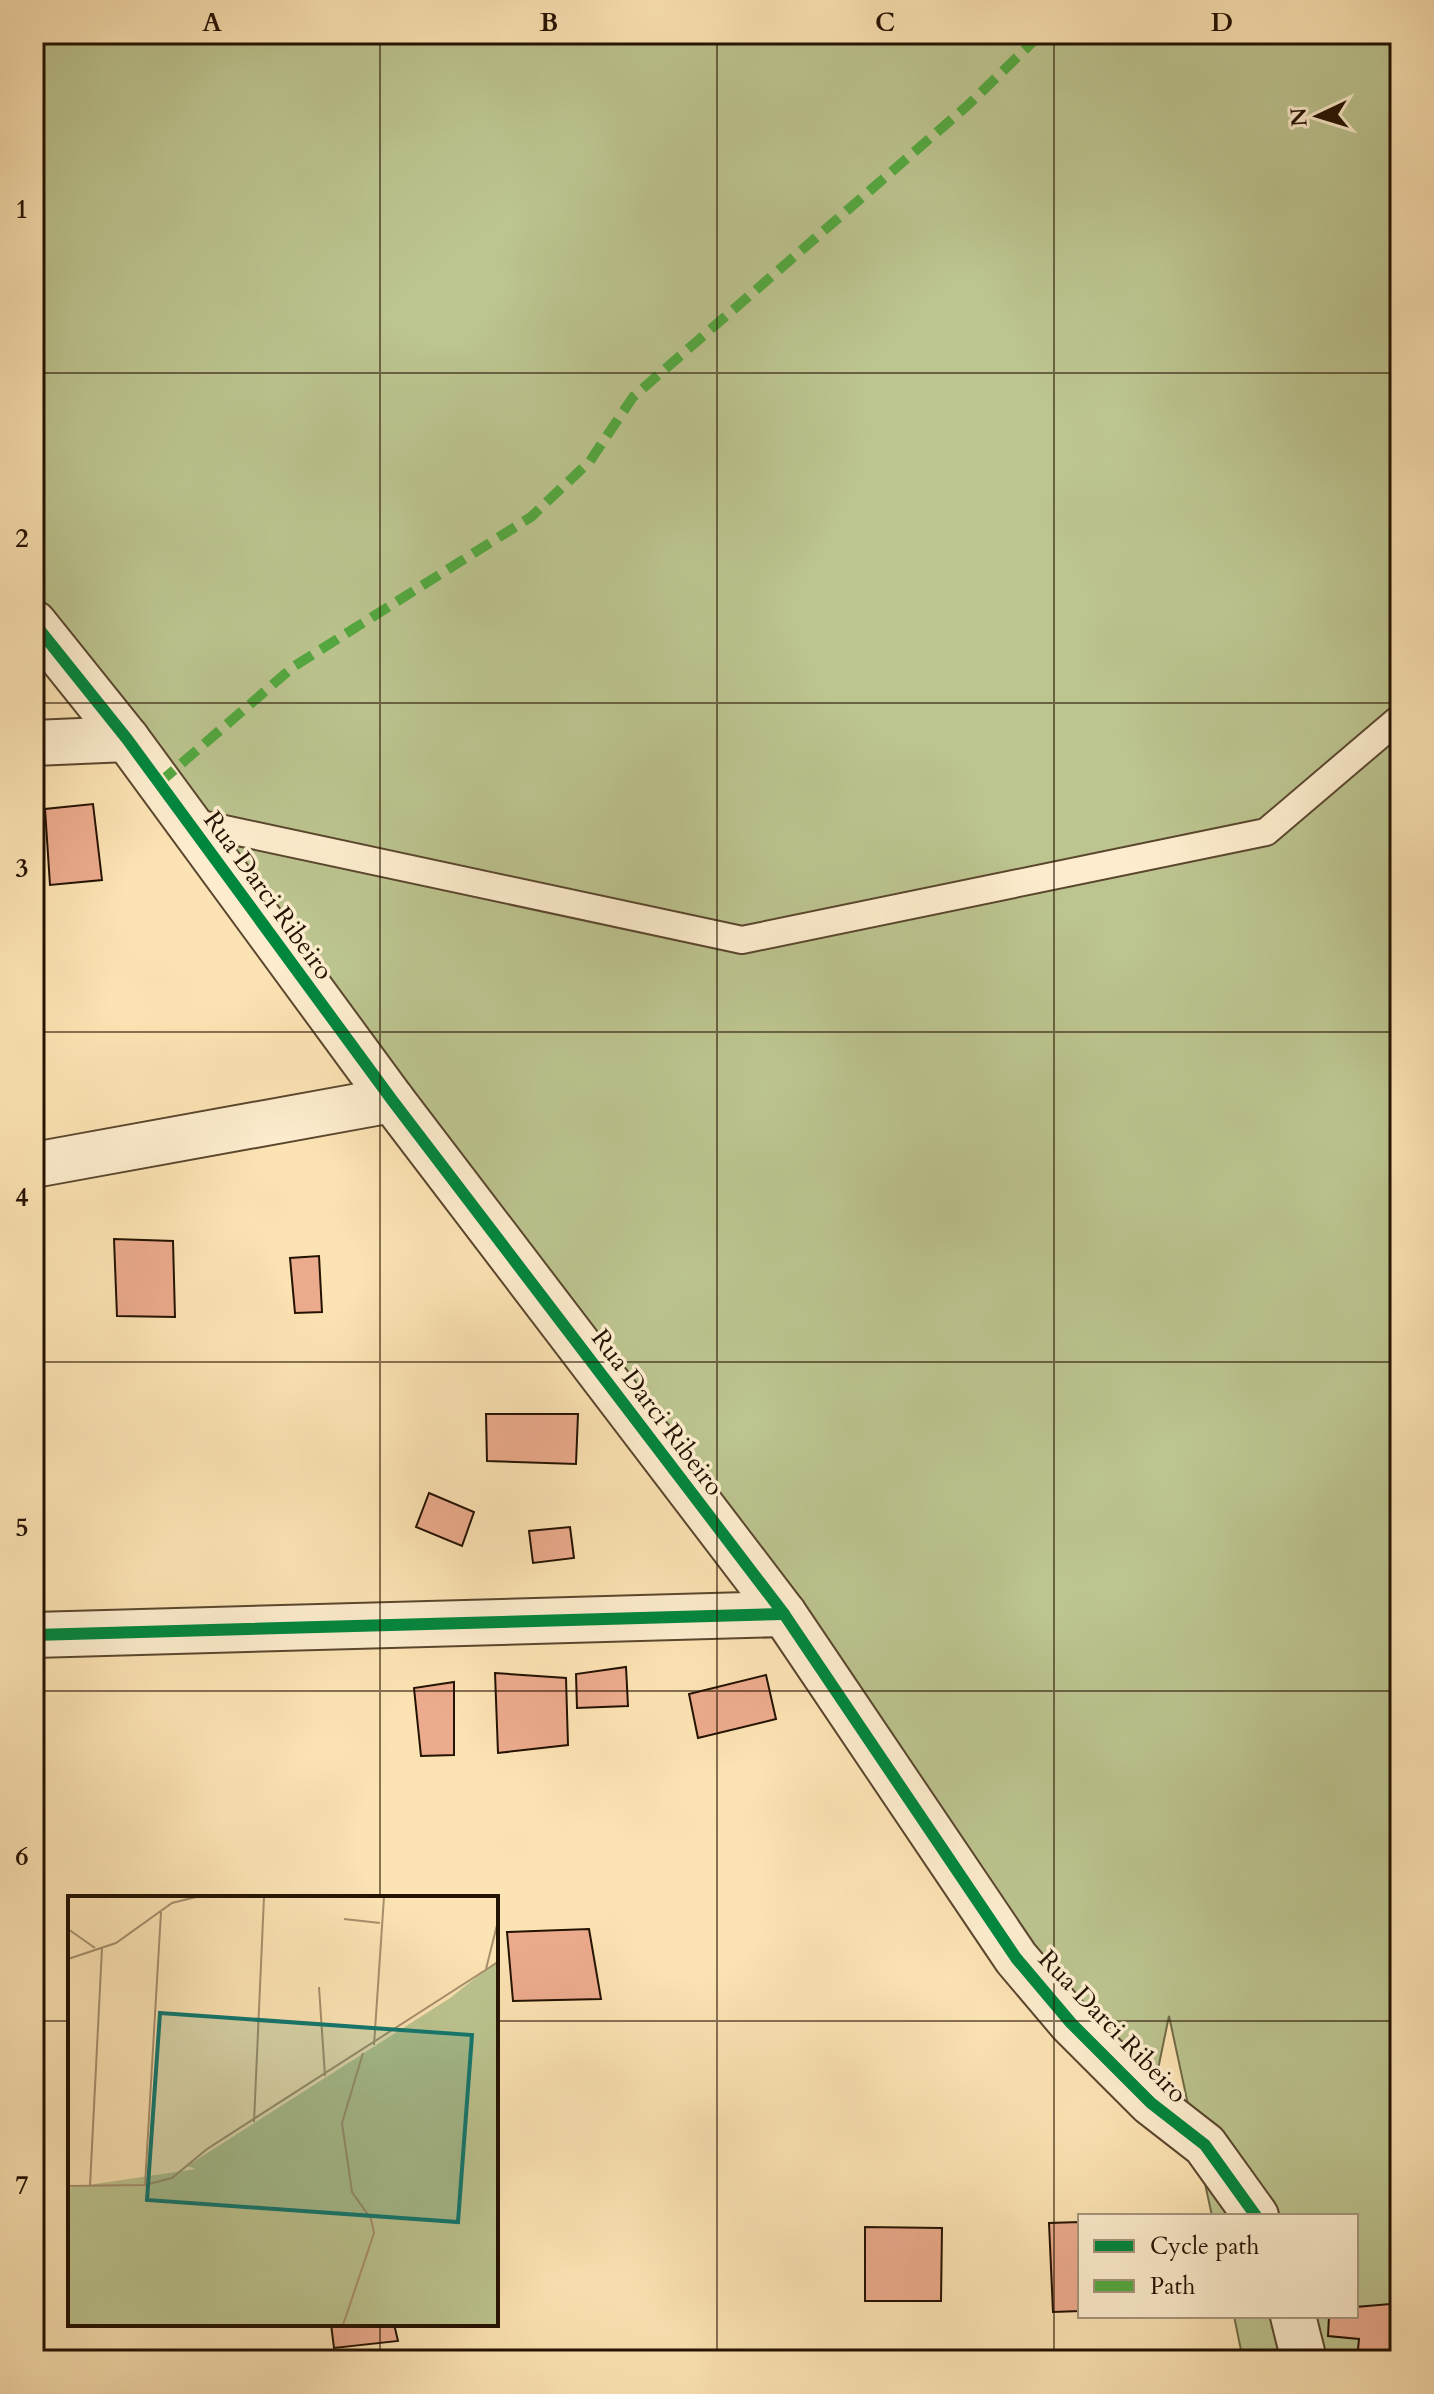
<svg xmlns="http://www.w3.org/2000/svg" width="1434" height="2394" font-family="Cardo,serif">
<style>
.green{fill:#bcc48f;stroke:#706b48;stroke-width:2}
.building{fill:#ecab8d;stroke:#241202;stroke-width:2}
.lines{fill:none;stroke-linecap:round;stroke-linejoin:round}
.lane-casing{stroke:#5a462e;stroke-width:30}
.street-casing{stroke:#5a462e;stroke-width:48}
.lane{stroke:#fdedce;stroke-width:26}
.street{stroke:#fdedce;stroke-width:44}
.quiet{stroke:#53a840;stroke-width:10;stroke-dasharray:20 10;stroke-linecap:butt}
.cycleway-casing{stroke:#fdedce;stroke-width:17}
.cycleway{stroke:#00873e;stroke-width:12}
.grid{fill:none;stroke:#241202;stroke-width:2;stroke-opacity:0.55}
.labels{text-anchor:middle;stroke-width:7;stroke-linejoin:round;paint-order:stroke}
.street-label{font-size:26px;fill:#241202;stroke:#fdedce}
.inset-road{fill:none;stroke:#a68f6c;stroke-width:2}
.view{fill:#0f766e;fill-opacity:0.15;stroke:#0f766e;stroke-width:4}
.inset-edge{fill:none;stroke:#241202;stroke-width:4}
.neatline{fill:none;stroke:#241202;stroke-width:3}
.grid-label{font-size:26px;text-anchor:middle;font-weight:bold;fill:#241202}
</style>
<rect width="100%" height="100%" fill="#fce3b3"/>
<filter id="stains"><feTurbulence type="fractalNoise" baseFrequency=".0025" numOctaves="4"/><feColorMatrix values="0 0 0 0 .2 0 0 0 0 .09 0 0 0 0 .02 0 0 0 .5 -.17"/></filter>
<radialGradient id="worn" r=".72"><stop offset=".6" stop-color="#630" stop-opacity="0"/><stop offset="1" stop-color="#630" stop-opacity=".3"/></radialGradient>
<path class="green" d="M34 34H1400V2360H1243L1234 2316H1356V2216H1212L1169 2016 1151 2103 34 597Z"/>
<g class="building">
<path d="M93 804 102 880 50 885 45 809Z"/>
<path d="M114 1239 173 1241 175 1317 117 1316Z"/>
<path d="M319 1256 322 1312 295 1313 290 1258Z"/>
<path d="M486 1414H578L576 1464 487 1461Z"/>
<path d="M429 1493 474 1512 462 1546 416 1527Z"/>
<path d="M570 1527 574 1558 533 1563 529 1531Z"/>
<path d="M626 1667 628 1706 577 1708 576 1674Z"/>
<path d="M495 1673 566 1678 568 1745 498 1753Z"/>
<path d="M766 1675 776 1719 698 1738 689 1694Z"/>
<path d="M454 1682V1755L421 1756 414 1688Z"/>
<path d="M589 1929 601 1999 513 2001 507 1932Z"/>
<path d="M1080 2222V2311L1053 2312 1049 2223Z"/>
<path d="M865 2227 942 2228 941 2301H865Z"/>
<path d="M1390 2304 1392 2338 1400 2337V2360H1357L1359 2339 1328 2336 1329 2316H1356V2307Z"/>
<path d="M331 2324H394L398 2341 334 2348Z"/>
</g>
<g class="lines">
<defs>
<path id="lane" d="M187 821 742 940 1266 832 1400 718"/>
<g id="street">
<path d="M34 623 127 739 392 1100 784 1614 1016 1958 1071 2023 1151 2103 1205 2145 1256 2216"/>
<path d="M34 743 127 739"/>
<path d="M34 1165 392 1100"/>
<path d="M34 1635 784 1614"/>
<path d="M1293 2316 1304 2360"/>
</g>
</defs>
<use href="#lane" class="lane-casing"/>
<use href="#street" class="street-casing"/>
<use href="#lane" class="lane"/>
<use href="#street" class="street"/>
<path class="quiet" d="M159 783 293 667 531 517 590 461 633 397 967 106 1041 34"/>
<defs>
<g id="cycleway">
<path d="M34 623 127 739 392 1100 784 1614 1016 1958 1071 2023 1151 2103 1205 2145 1256 2216"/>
<path d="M34 1635 784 1614"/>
</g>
</defs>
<use href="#cycleway" class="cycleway-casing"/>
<use href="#cycleway" class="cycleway"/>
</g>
<path class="grid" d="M380 34V1898M717 34V2360M1054 34V2360M34 373H1400M34 703H1400M34 1032H1400M34 1362H1400M34 1691H1400M34 2021H70M496 2021H1400M380 2324V2360"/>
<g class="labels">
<g class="street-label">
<text transform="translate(269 895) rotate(54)" y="9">Rua Darci Ribeiro</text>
<text transform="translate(658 1412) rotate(53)" y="9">Rua Darci Ribeiro</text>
<text transform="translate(1113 2026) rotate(46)" y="9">Rua Darci Ribeiro</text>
</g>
</g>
<g transform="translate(68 1896)">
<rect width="430" height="430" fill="#fce3b3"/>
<path d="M430 64V429H0V292L128 273 119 270 382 102Z" fill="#bcc48f"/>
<path class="inset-road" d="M276 23 312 27M0 33 27 52M0 63 48 47 104 7 128 1M418 73 430 25M251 91 257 180M306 149 316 1M186 226 196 1M77 289 93 16M0 290 77 289 104 282 139 253 430 66M22 290 34 52M275 429 306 337 303 323 284 296 274 227 295 157"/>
<path class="view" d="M92 117 404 139 390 326 79 304Z"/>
<rect width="430" height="430" class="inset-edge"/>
</g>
<rect width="1434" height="2394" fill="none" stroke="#fce3b3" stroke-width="88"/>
<rect x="1078" y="2214" width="280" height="104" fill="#fdedce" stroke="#a6957c" stroke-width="2"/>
<rect x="1094" y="2240" width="40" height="12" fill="#00873e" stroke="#a6957c" stroke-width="2"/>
<text x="1150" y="2254" font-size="24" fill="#241202">Cycle path</text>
<rect x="1094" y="2280" width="40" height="12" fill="#53a840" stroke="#a6957c" stroke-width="2"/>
<text x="1150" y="2294" font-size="24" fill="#241202">Path</text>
<g transform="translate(1318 116) rotate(266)" stroke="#fdedce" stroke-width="6" paint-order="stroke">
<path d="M0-6L14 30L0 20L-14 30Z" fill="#241202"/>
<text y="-12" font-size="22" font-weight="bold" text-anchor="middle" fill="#241202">N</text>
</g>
<rect x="44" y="44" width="1346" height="2306" class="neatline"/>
<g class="grid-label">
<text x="212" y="31">A</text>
<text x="549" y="31">B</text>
<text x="885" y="31">C</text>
<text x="1222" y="31">D</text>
<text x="22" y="218">1</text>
<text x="22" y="547">2</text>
<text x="22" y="877">3</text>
<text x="22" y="1206">4</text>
<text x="22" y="1536">5</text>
<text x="22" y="1865">6</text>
<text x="22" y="2194">7</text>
</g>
<rect width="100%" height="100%" filter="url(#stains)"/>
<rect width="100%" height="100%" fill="url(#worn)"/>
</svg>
